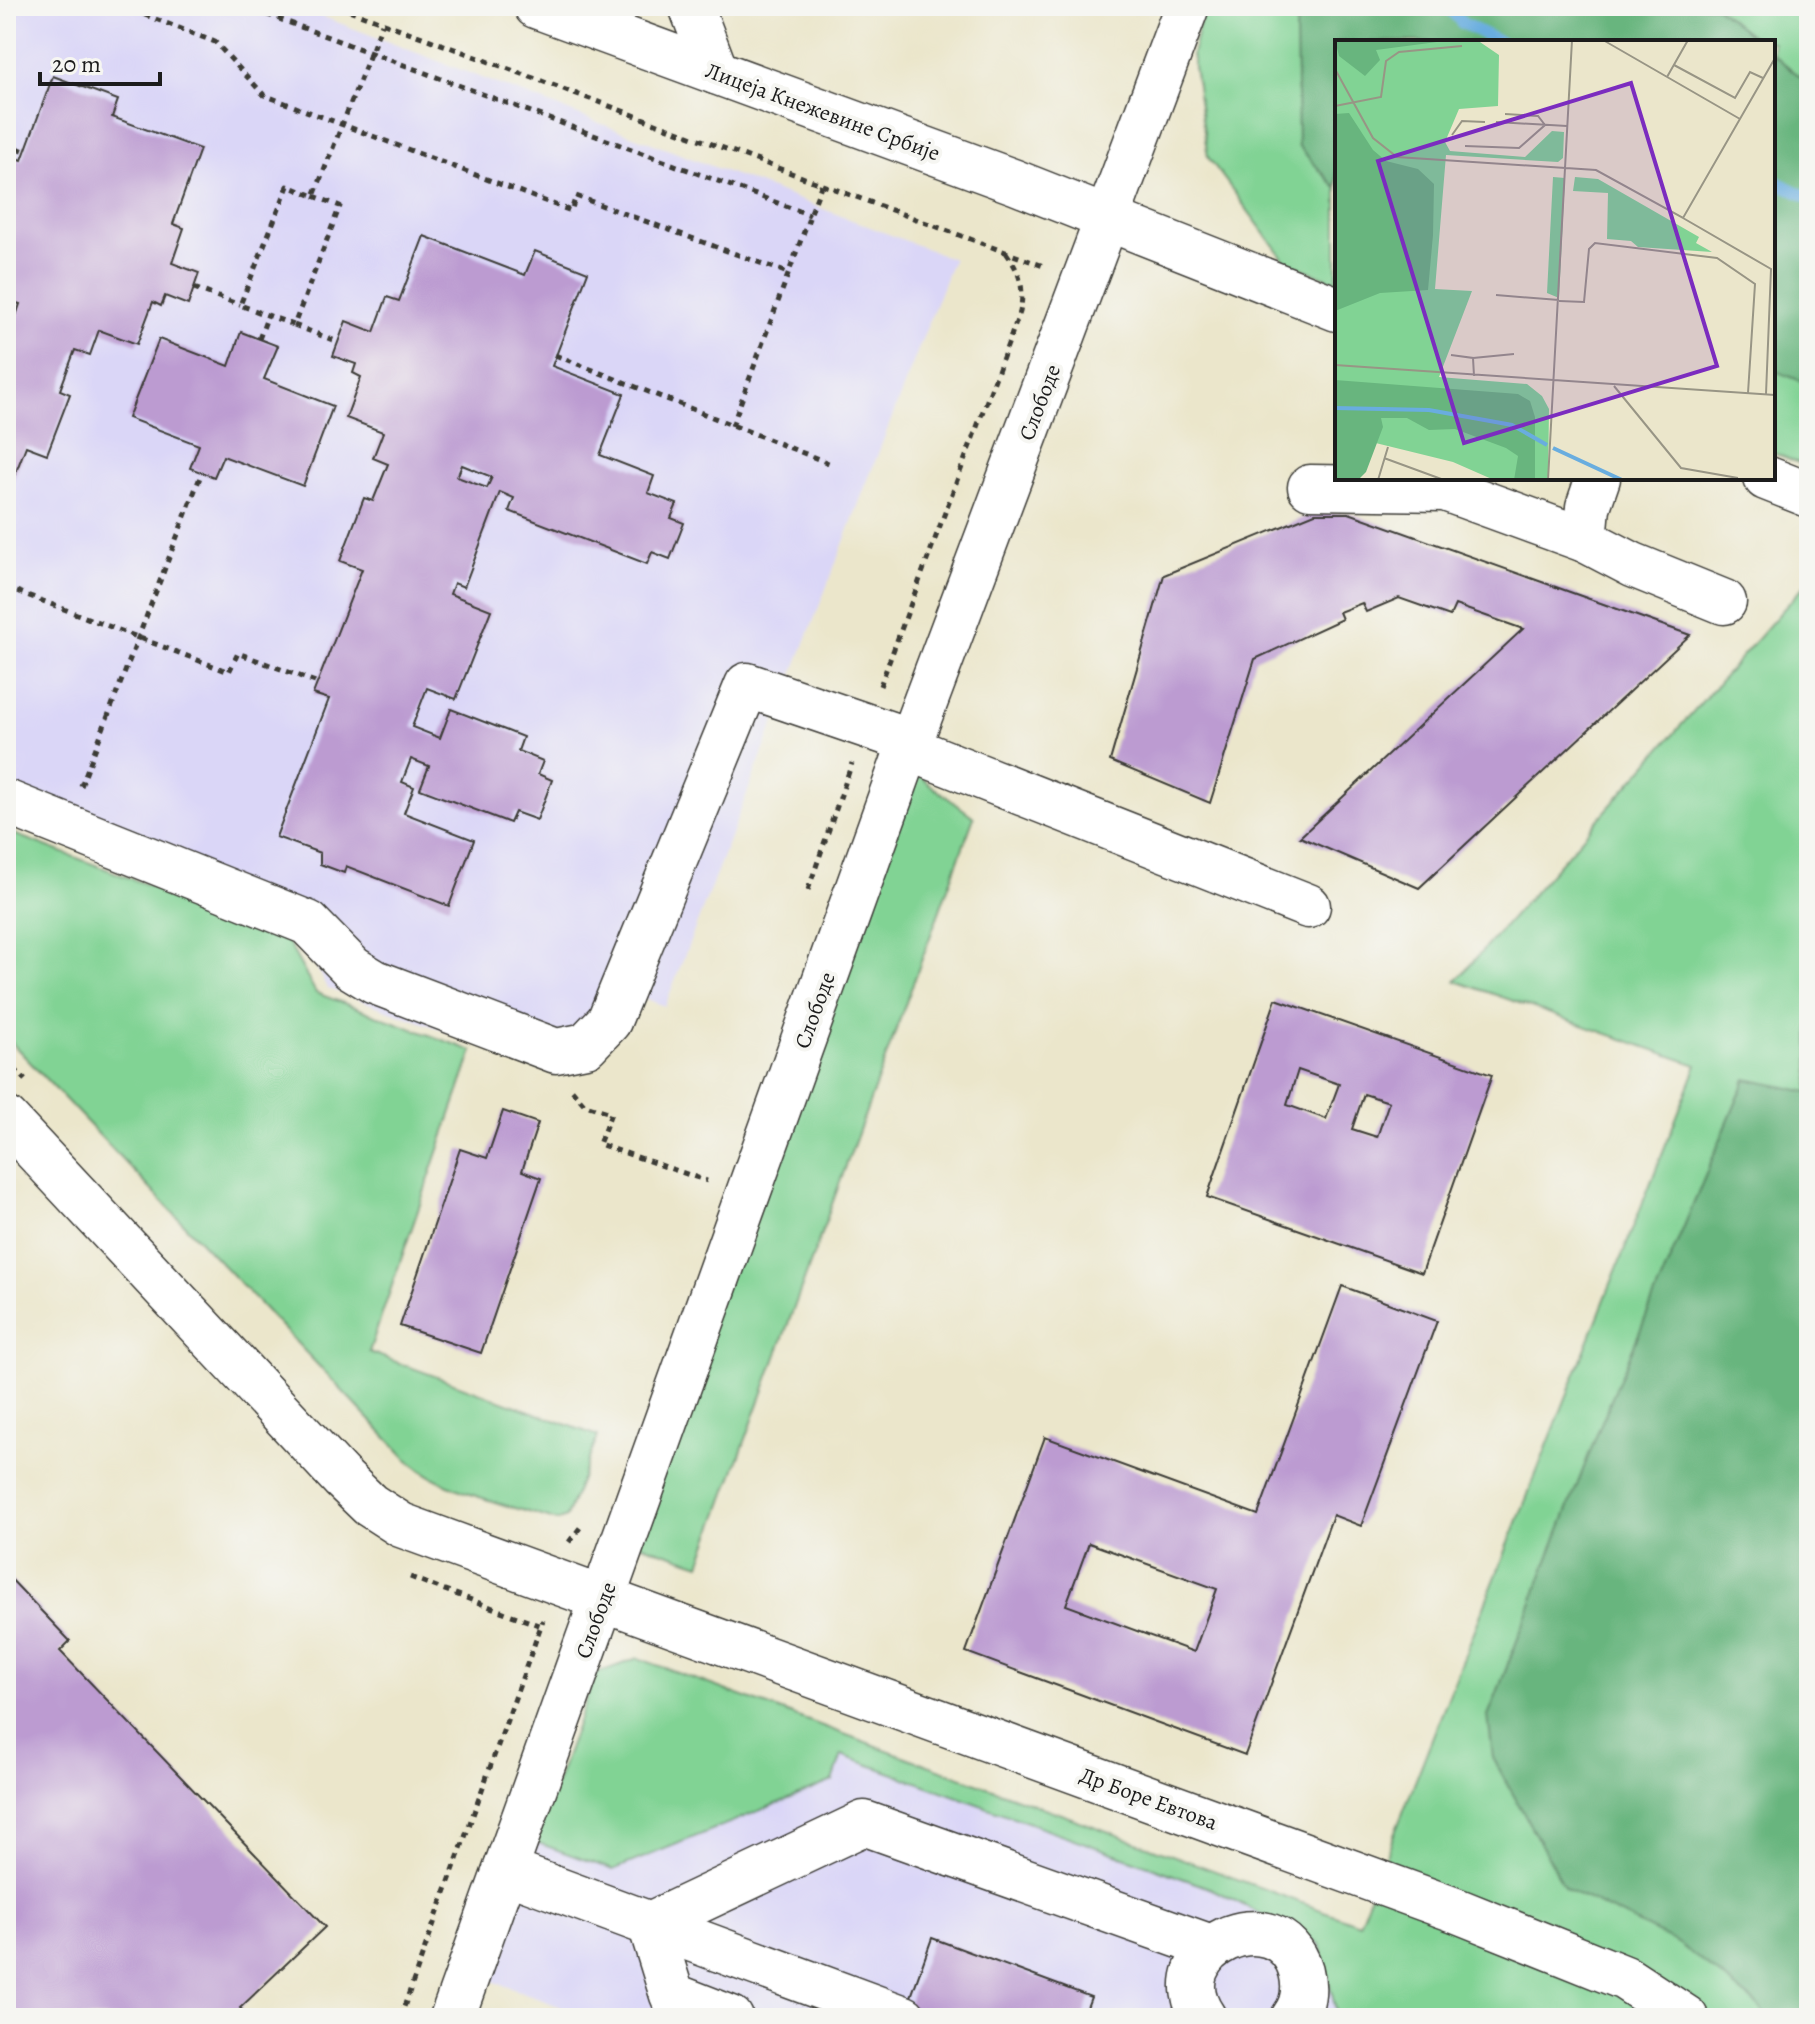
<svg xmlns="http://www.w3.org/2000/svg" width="1815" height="2024" font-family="Alegreya,serif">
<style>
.built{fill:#dad6f7}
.green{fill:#81d394;stroke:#4e7858;stroke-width:2}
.forest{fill:#68b57e;stroke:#42684d;stroke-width:2}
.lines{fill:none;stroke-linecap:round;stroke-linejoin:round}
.stream{stroke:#69addf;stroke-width:12}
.building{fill:#bc9bd1;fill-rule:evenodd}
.minor-casing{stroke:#3b3a36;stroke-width:47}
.path{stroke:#3b3a36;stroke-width:5;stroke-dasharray:6 6;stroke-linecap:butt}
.minor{stroke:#fff;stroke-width:44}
.labels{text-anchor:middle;stroke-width:8;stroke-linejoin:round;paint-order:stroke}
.street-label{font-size:22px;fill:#1c1c1c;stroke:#f6f6f2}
.inset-river{fill:none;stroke:#69addf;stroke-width:4}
.inset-road{fill:none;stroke:#989585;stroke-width:2}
.view{fill:#7b2cbf;fill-opacity:0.15;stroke:#7b2cbf;stroke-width:4}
.inset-edge{fill:none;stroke:#1c1c1c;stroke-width:4}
</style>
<rect width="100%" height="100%" fill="#f6f6f2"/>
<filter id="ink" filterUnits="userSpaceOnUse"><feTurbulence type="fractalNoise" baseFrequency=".0125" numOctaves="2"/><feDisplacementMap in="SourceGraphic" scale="16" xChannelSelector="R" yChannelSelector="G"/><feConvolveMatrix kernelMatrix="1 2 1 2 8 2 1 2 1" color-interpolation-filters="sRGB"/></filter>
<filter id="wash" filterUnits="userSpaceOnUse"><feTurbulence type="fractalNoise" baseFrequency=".006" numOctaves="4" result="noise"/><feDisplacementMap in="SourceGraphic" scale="32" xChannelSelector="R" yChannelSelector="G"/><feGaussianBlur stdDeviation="1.8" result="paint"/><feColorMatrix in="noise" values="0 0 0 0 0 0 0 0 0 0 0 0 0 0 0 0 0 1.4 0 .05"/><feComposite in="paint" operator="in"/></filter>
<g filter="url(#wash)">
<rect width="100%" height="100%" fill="#ebe6cb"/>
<g class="built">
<path d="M6 6H295L953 259 665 1006 636 995 558 1072 327 988 298 930 6 820Z"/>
<path d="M842 1755 1212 1889 1320 1944 1336 2011 1330 2018H590L485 1978 535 1842Z"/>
</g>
<g class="green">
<path d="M1204 6H1809V467L1773 453V42H1337V282L1286 262 1208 157 1192 54Z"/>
<path d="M1809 580V2018H1330L1336 2011 1320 1944 1212 1889 842 1755 833 1781 613 1870 535 1842 595 1674 638 1658 1359 1924 1697 1065 1456 981Z"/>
<path d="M904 760 929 784 974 817 700 1564 624 1539Z"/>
<path d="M6 831 285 937 316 993 473 1051 369 1352 598 1436 566 1517 557 1521C510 1505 449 1494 410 1462L6 1037Z"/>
</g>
<g class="forest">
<path d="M1300 6H1715L1759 42H1337V189L1298 146 1296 30Z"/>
<path d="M1773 54 1809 84V384L1773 370Z"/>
<path d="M1746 1079 1809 1092V2018H1767L1760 2007 1678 1943 1565 1888 1493 1758 1488 1716 1600 1426Z"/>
</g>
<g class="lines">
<g class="stream">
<path d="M1447 6 1462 23 1500 42"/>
<path d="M1773 180 1809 198"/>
</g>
</g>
<g id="blocks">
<g class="building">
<path d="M53 76 118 100 112 117 200 149 173 224 184 228 172 263 199 273 188 305 165 296 161 306 153 302 137 344 99 330 90 355 75 350 60 390 70 394 47 454 26 446 6 498V312L16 316 20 304 6 300V154L22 160Z"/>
<path d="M424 236 525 275 535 251 588 272 552 366 624 394 600 455 654 476 648 493 677 504 671 518 684 523 670 559 652 552 647 564 509 511 514 498 500 492 464 587 454 583 450 594 491 610 456 699 427 688 412 727 440 738 451 709 523 737 518 751 543 761 538 774 552 780 537 820 515 812 510 823 420 789 429 766 411 759 402 782 414 787 404 813 474 840 449 906 346 866 344 873 320 864V853L276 837 329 699 313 694 362 569 340 561 364 498 373 501 388 464 373 458 383 432 346 418 361 377 353 373 356 364 333 356 346 321 374 332 387 297 399 301ZM462 465 492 477 487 488 457 477Z"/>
<path d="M241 332 278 346 264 379 333 406 303 486 223 456 214 477 190 468 199 445 128 418 159 339 229 366Z"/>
<path d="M1315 513H1349L1690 635 1419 888 1300 837 1523 629 1455 605 1450 616 1399 598 1366 612 1362 603 1339 612 1342 619 1255 659 1210 803 1110 761 1164 575Z"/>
<path d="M1276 999 1492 1075 1422 1273 1207 1197ZM1298 1070 1339 1084 1326 1119 1287 1105ZM1364 1094 1389 1102 1377 1137 1352 1129Z"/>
<path d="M503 1111 538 1123 522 1171 541 1178 481 1353 400 1326 460 1149 487 1158Z"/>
<path d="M1342 1286 1437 1321 1361 1526 1333 1515 1245 1755 966 1652 1045 1437 1258 1515ZM1089 1543 1217 1589 1194 1652 1066 1605Z"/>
<path d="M6 1574 70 1641 60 1651 325 1927 240 2008 250 2018H6Z"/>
<path d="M932 1938 1091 1997 1083 2018H934L907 2008Z"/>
</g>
</g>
</g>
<g filter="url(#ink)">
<use href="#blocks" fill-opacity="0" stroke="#3b3a36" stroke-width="2"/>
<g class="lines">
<defs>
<g id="minor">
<path d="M536 6 1015 182 1337 309"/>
<path d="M691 6 716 72"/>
<path d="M1598 478 1588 507 1585 540 1633 565 1724 602"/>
<path d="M1766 478 1809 495"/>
<path d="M1310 487 1445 489 1585 540"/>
<path d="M908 748 1308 906"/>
<path d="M6 802 308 923 352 968 375 982 556 1051 586 1045 609 1021 747 685 911 741"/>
<path d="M6 1119 342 1478 370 1505 401 1525 1458 1911 1625 1978 1686 2018"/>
<path d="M507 1871 904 2018"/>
<path d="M452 2018 908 748 1187 6"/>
<path d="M731 2018 672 1995 650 1924 864 1823 1211 1947"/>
<path d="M1204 2018C1156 1949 1278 1893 1301 1971 1305 1987 1304 2004 1293 2018"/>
</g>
</defs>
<use href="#minor" class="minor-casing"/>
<g class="path">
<path d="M122 6 215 42 264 95 571 211 576 196 788 273"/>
<path d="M244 6 810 215"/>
<path d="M338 6 1046 267"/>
<path d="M6 144 25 151"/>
<path d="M314 196 340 206 294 325 240 305 288 186 314 196 382 24"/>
<path d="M194 288 240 305"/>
<path d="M294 325 338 342"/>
<path d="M259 339 268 315"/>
<path d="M555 355 831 464"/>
<path d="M732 426 822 183"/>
<path d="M6 562V563"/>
<path d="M6 587 229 672 238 653 318 683"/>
<path d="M880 686 1020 312C1025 287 1020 272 1005 251"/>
<path d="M81 786 202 472"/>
<path d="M808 890 852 763"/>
<path d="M6 1060 25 1080"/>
<path d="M572 1090 585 1105 611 1113 599 1144 707 1181"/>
<path d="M569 1542 582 1525"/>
<path d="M410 1577 541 1626"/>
<path d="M400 2018 543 1620"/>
</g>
<use href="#minor" class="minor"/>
</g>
</g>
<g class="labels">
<g class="street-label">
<text transform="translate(823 111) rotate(20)" y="8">Лицеја Кнежевине Србије</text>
<text transform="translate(1039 402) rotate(-69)" y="8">Слободе</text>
<text transform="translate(814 1010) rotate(-70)" y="8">Слободе</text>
<text transform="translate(595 1620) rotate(-70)" y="8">Слободе</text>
<text transform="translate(1149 1798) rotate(20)" y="8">Др Боре Евтова</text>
</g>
</g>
<g transform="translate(1335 40)">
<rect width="440" height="440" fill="#ebe6cb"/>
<path d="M0 0H142L164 15 163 66 124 69 110 102 115 111 190 117 217 91 229 92 228 118 223 122 111 115 100 249 137 251 104 337 192 344 207 356 214 369 213 440H159L118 422 0 393ZM218 137 230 138 224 258 212 253ZM240 137 263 139 364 197 361 203 377 212 303 207 296 201 272 199 273 153 238 151Z" fill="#81d394"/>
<path d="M0 0H117L41 10 45 20 30 36 4 16ZM14 73 38 110 51 121 83 129 99 144 98 195 93 250 45 253 0 271V74ZM0 340 183 354 195 361 200 377V440H179L183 416 171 408 120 389 94 390 72 378H46L48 387 31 432 23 440 0 438Z" fill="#68b57e"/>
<path class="inset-river" d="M0 368 94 370 177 385 212 405M218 408 287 440"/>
<path class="inset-road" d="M268 0 405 79M339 25 400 58 415 32 428 38M0 29 38 98 62 117 261 130 348 178 440 18M332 37 353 0M0 66 46 57 51 21 64 12 127 6M161 82 232 86M117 95 127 81 150 82M130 106 184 108 210 85 203 76 170 74M348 178 436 229 431 354M161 255 224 260M224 261 249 262 254 209 260 203 382 218 420 244 413 353M116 315 138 318 139 336M138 318 179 314M0 325 440 355M279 346 346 428 403 438M49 418 109 440M43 440 53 407M213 440 237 0"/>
<path class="view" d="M296 43 382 326 129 403 43 121Z"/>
<rect width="440" height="440" class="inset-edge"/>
</g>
<rect width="1815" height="2024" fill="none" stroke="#f6f6f2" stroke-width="32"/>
<path d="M40 72v12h120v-12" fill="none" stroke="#1c1c1c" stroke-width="4"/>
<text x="52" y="72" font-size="24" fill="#1c1c1c" stroke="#f6f6f2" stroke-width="6" paint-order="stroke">20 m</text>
</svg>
